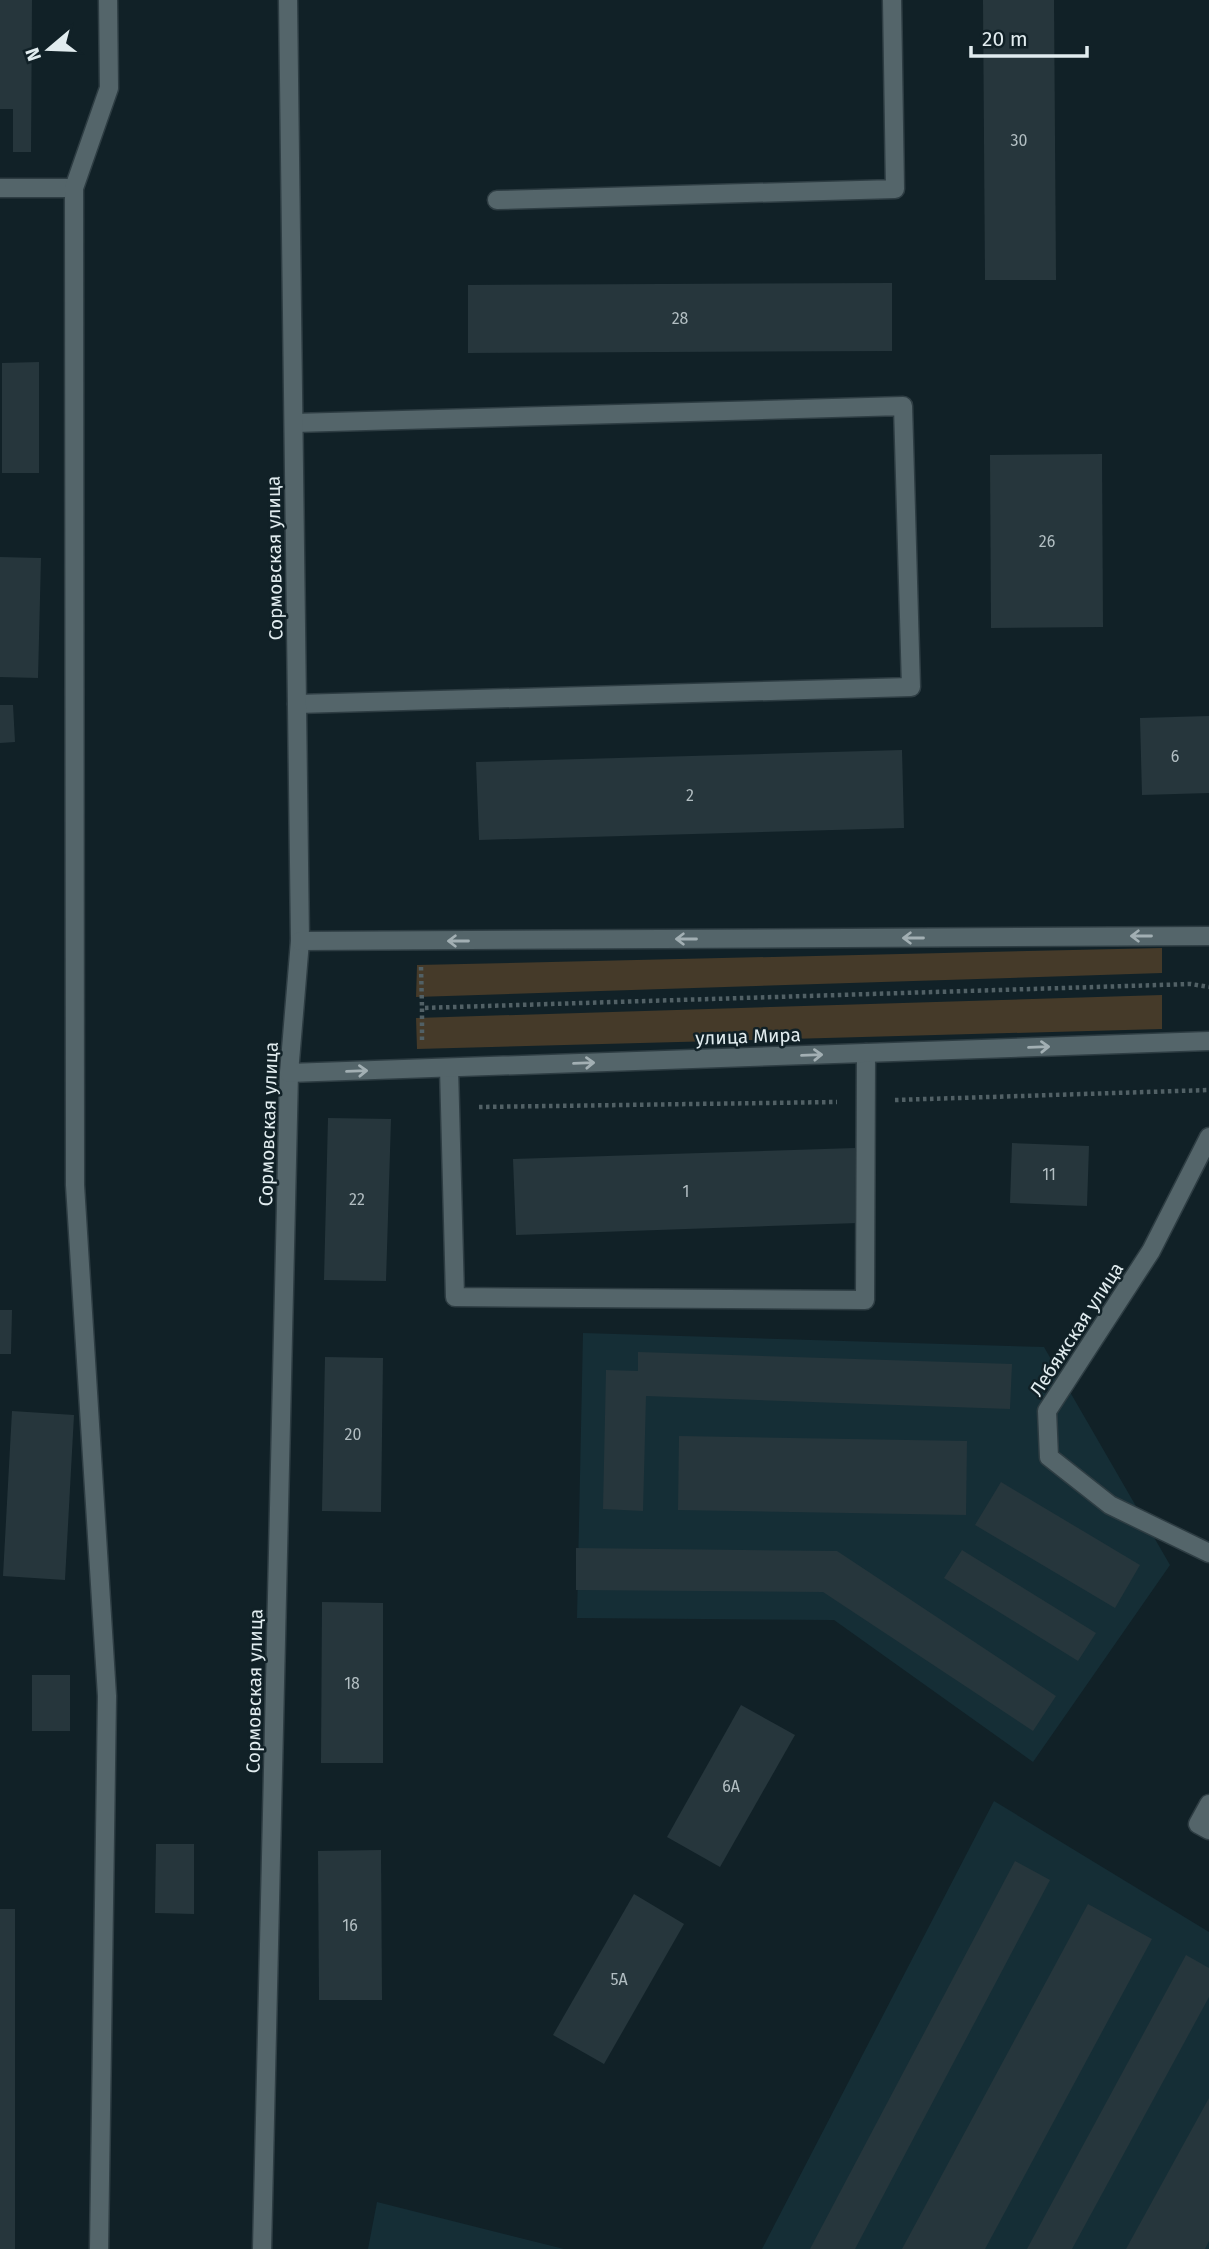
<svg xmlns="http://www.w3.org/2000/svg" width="1209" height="2249" font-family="'Fira Sans',sans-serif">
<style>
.built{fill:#152e36}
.green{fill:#453a29}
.building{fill:#26363c}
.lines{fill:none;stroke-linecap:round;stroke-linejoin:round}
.service-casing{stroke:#2e3d43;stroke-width:21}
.minor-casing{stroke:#2e3d43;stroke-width:21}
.tertiary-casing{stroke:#2e3d43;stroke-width:21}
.path{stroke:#516065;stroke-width:4.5;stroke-dasharray:3.5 3.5;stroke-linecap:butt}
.service{stroke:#54656a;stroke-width:18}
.minor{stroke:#54656a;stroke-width:18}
.tertiary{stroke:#54656a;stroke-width:18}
.oneway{stroke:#a2afb3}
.labels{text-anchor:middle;stroke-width:5;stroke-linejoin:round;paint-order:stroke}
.number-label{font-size:16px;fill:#b2bec2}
.street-label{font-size:19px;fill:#e1ecef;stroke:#112127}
</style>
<rect width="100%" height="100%" fill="#112127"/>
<g class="built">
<path d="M583 1333 1044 1347 1170 1565 1033 1762 834 1620 577 1618Z"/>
<path d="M994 1801 1209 1932V2249H762Z"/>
<path d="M377 2202 564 2249H368Z"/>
</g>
<g class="green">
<path d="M1162 948V973L416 997 417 965Z"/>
<path d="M1162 995V1029L417 1049 416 1018Z"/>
</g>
<g class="building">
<path d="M0 0H32L31 152H13V109H0Z"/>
<path d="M983 0H1054L1056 280H985Z"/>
<path d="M892 283V351L468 353V285Z"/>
<path d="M39 362V473H2V363Z"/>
<path d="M1102 454 1103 627 991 628 990 455Z"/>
<path d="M0 557 41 558 38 678 0 677Z"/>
<path d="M0 705H13L15 742 0 743Z"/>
<path d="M1209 716V793L1142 795 1140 718Z"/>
<path d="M902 750 904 828 479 840 476 762Z"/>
<path d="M328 1118 391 1119 386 1281 324 1280Z"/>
<path d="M1012 1143 1089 1146 1087 1206 1010 1203Z"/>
<path d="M855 1148 858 1223 516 1235 513 1159Z"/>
<path d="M0 1310H12L11 1354H0Z"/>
<path d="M638 1352 1012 1364 1010 1409 646 1396 643 1511 603 1509 606 1370 638 1371Z"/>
<path d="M325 1357 383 1358 381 1512 322 1511Z"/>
<path d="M12 1411 74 1415 65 1580 3 1576Z"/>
<path d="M679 1436 967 1441 966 1515 678 1510Z"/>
<path d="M1001 1482 1140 1565 1115 1608 975 1525Z"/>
<path d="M576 1548 837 1551 1056 1696 1033 1731 823 1592 576 1590Z"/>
<path d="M962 1550 1096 1633 1078 1661 944 1578Z"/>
<path d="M322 1602 383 1603V1763H321Z"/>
<rect x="32" y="1675" width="38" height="56"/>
<path d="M741 1705 795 1735 720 1867 667 1837Z"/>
<path d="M156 1844H194V1914L155 1913Z"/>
<path d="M381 1850 382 2000H319L318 1851Z"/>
<path d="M1015 1861 1050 1880 855 2249H810Z"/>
<path d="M634 1894 684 1924 604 2064 553 2035Z"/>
<path d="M1088 1904 1152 1939 985 2249H902Z"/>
<rect x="0" y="1909" width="15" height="340"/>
<path d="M1186 1955 1209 1968V1997L1072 2249H1027Z"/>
<path d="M1209 2098V2241L1205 2249H1126Z"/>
</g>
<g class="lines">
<defs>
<g id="service">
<path d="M0 188H74"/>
<path d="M497 200 895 189 892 0"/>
<path d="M294 423 903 406 911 687 297 704"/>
<path d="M449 1068 455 1297 865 1300 866 1053"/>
<path d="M1209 1804 1198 1824 1209 1830"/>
<path d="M99 2249 107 1696 75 1185 74 188 109 88 108 0"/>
</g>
<g id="minor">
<path d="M1209 1137 1151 1251 1047 1411 1049 1457 1110 1505 1209 1553"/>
<path d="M262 2249 289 1073"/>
</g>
<g id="tertiary">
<path d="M288 0 300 941 289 1073 1209 1041"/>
<path d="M300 941 1209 936"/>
</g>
</defs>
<use href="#service" class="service-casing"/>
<use href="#minor" class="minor-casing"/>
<use href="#tertiary" class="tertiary-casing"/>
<g class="path">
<path d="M421 967 422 1008"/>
<path d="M422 1040V1008L1191 984 1209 987"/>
<path d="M895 1100 1209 1090"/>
<path d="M479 1107 837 1102"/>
</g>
<use href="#service" class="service"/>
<use href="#minor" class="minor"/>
<use href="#tertiary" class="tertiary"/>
</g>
<defs><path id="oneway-shaft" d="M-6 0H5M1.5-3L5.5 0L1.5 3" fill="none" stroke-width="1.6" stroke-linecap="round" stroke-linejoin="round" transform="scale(1.75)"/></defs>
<g class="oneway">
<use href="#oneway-shaft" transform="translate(1141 936) rotate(180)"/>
<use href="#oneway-shaft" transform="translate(913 938) rotate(180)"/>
<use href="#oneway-shaft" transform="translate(686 939) rotate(180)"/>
<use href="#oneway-shaft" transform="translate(458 941) rotate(180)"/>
<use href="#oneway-shaft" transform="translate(1039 1047) rotate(-2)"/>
<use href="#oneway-shaft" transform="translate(812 1055) rotate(-2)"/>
<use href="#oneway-shaft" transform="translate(584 1063) rotate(-2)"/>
<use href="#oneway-shaft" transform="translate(357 1071) rotate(-2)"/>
</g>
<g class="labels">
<g class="number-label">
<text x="1019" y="146">30</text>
<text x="680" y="324">28</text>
<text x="1047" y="547">26</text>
<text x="1175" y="762">6</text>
<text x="690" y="801">2</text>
<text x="1049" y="1180">11</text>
<text x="686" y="1197">1</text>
<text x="357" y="1205">22</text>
<text x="353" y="1440">20</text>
<text x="352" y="1689">18</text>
<text x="731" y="1792">6А</text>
<text x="350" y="1931">16</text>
<text x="619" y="1985">5А</text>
</g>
<g class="street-label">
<text transform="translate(274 558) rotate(-91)" y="7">Сормовская улица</text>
<text transform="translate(748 1036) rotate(-2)" y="7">улица Мира</text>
<text transform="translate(268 1124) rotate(-88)" y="7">Сормовская улица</text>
<text transform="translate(1076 1329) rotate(-57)" y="7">Лебяжская улица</text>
<text transform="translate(254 1691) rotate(-89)" y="7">Сормовская улица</text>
</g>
</g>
<g transform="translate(49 49) rotate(251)" stroke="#112127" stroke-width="5" paint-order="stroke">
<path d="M0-5L12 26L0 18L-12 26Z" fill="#e1ecef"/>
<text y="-10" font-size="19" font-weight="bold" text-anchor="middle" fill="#e1ecef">N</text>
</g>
<path d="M971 46v10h116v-10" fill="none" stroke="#e1ecef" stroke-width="3.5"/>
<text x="982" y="46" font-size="21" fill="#e1ecef" stroke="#112127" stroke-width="5" paint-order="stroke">20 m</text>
</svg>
